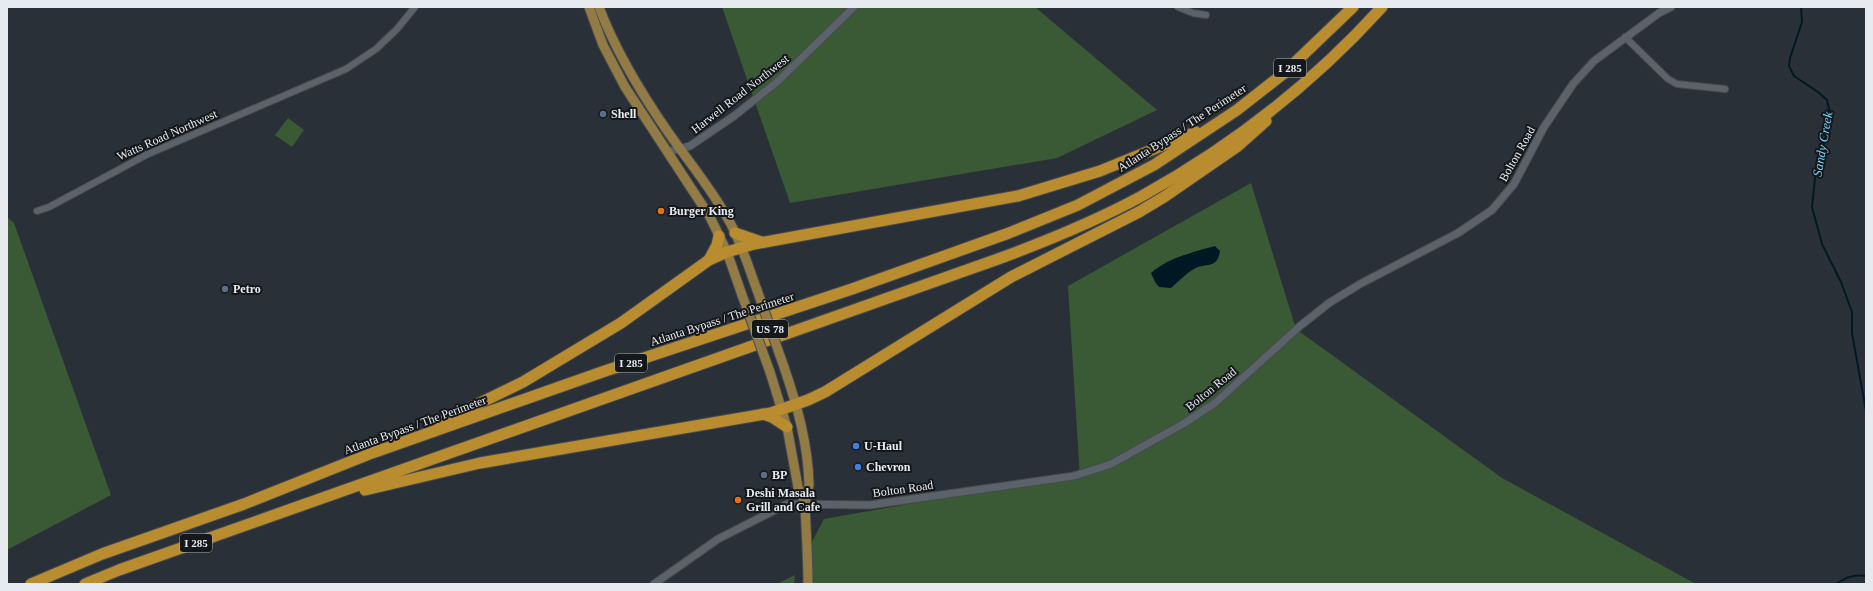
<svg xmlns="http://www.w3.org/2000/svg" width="1873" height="591" font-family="'Times New Roman',serif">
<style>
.green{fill:#395a35}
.water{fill:#001824}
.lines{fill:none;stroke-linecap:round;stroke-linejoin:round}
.stream{stroke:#001824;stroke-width:2}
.minor-casing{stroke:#464b50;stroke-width:8}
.tertiary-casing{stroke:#464b50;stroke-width:9}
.primary-casing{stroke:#464b50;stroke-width:11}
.motorway-casing{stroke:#464b50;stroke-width:13}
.minor{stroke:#5b6269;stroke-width:6}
.tertiary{stroke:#5b6269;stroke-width:7}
.primary{stroke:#937b46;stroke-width:9}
.motorway{stroke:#b98c2f;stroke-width:11}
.primary-bridge-casing{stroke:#464b50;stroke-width:11;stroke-linecap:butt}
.primary-bridge{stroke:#937b46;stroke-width:9}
.service-dot{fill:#5c6f8a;stroke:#15181b;stroke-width:1.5}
.food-dot{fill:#e8710a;stroke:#15181b;stroke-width:1.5}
.shop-dot{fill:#3f7fe0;stroke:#15181b;stroke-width:1.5}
.labels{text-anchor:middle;stroke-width:4;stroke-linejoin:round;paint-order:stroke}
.shield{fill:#15181b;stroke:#a8acaf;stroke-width:1}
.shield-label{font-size:11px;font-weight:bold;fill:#e7ebef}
.street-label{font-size:12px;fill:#e7ebef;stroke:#15181b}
.poi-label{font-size:12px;font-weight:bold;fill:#e7ebef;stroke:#15181b;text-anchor:start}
.water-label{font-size:13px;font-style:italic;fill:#7ad3fb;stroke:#15181b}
</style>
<rect width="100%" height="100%" fill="#2a3037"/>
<g class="green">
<path d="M722 7H1035L1157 110 1057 158 790 203Z"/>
<path d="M288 118 304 130 292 147 275 135Z"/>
<path d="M1251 183 1296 329 1502 478 1696 584H804L805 555 824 519 977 492 1080 478 1068 286Z"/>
<path d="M7 217 14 223 111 495 7 550Z"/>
<path d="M795 575 794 584H777Z"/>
</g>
<path class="water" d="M1215 246 1220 251C1217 270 1206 262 1194 269 1185 274 1178 282 1171 288L1159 287 1155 282 1151 273C1168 258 1193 252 1215 246Z"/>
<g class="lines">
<g class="stream">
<path d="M1801 7 1802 22 1790 58 1789 66 1794 76 1818 92 1827 100 1830 113 1825 141 1817 159 1812 207 1822 244 1841 282 1852 312V333L1866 411"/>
<path d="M1836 584C1847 577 1854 574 1866 576"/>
</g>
<defs>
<g id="minor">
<path d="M1178 7 1193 13 1206 15"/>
<path d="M1625 37 1668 79 1677 84 1725 89"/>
<path d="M37 211 49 207 148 154 346 69 376 49 397 29 415 7"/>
</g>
<g id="tertiary">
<path d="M667 152 690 146 734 116 777 82 854 7"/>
<path d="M654 584 718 539 787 504 870 505 1074 476 1111 464 1183 424 1215 403 1300 326 1329 303 1360 284 1458 233 1492 210 1514 184 1544 127 1573 84 1594 61 1659 13 1671 7"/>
</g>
<g id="primary">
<path d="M589 7 603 45 625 87 710 217 727 252 742 295"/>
<path d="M599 7C616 52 641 93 668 132 688 161 711 188 728 219 741 241 748 266 757 290"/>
<path d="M784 367C797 405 808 444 809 484 809 491 805 497 805 505 806 531 808 557 808 584"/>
<path d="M770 372 787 427 798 487 805 503"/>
</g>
<g id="motorway">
<path d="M735 233 761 242"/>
<path d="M709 260 717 245 719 236"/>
<path d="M763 414 772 417 787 427"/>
<path d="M439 423 523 382 621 323 709 260 727 252 754 244 1018 196 1100 171 1196 132"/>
<path d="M365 490 480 463 771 413 808 400 825 392 1011 277 1139 212 1164 197 1238 146 1266 121"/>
<path d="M31 584 102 554 244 504 372 453 605 371 852 289 1009 233 1078 205 1154 165 1237 110 1283 74 1353 7"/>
<path d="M85 584 119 570 998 259C1047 241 1096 221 1142 196 1231 147 1314 82 1382 7"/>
</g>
</defs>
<use href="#minor" class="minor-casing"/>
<use href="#tertiary" class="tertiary-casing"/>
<use href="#primary" class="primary-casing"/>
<use href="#motorway" class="motorway-casing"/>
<use href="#minor" class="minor"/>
<use href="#tertiary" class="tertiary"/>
<use href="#primary" class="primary"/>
<use href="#motorway" class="motorway"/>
<defs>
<g id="primary-bridge">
<path d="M757 290 784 367"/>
<path d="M742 295 770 372"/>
</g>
</defs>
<use href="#primary-bridge" class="primary-bridge-casing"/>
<use href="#primary-bridge" class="primary-bridge"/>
</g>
<g class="service-dot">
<circle cx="603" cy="114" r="4"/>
<circle cx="225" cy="289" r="4"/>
<circle cx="764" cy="475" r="4"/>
</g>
<g class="food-dot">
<circle cx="661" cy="211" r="4"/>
<circle cx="738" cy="500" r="4"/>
</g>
<g class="shop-dot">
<circle cx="856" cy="446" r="4"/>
<circle cx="858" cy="467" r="4"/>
</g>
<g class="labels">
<g class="shield">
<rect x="1274" y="59" width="32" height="18" rx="3"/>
<rect x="752" y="320" width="36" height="18" rx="3"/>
<rect x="615" y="354" width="32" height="18" rx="3"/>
<rect x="180" y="534" width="32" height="18" rx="3"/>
</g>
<g class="shield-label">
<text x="1290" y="72">I 285</text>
<text x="770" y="333">US 78</text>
<text x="631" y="367">I 285</text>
<text x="196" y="547">I 285</text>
</g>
<g class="street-label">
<text transform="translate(740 94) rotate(-38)" y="4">Harwell Road Northwest</text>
<text transform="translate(1182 128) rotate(-33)" y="4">Atlanta Bypass / The Perimeter</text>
<text transform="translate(167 135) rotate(-24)" y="4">Watts Road Northwest</text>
<text transform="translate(1517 154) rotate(-61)" y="4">Bolton Road</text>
<text transform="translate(722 319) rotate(-18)" y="4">Atlanta Bypass / The Perimeter</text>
<text transform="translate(1211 389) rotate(-39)" y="4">Bolton Road</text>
<text transform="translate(415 425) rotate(-20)" y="4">Atlanta Bypass / The Perimeter</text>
<text transform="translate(903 489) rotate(-8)" y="4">Bolton Road</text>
</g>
<g class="poi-label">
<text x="611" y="118">Shell</text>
<text x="669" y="215">Burger King</text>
<text x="233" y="293">Petro</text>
<text x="864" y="450">U-Haul</text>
<text x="866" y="471">Chevron</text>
<text x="772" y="479">BP</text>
<text x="746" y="497">Deshi Masala<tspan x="746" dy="14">Grill and Cafe</tspan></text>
</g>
<g class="water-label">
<text transform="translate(1822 144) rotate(-80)" y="5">Sandy Creek</text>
</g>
</g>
<rect width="1873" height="591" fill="none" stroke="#e7ebef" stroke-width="16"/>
</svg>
